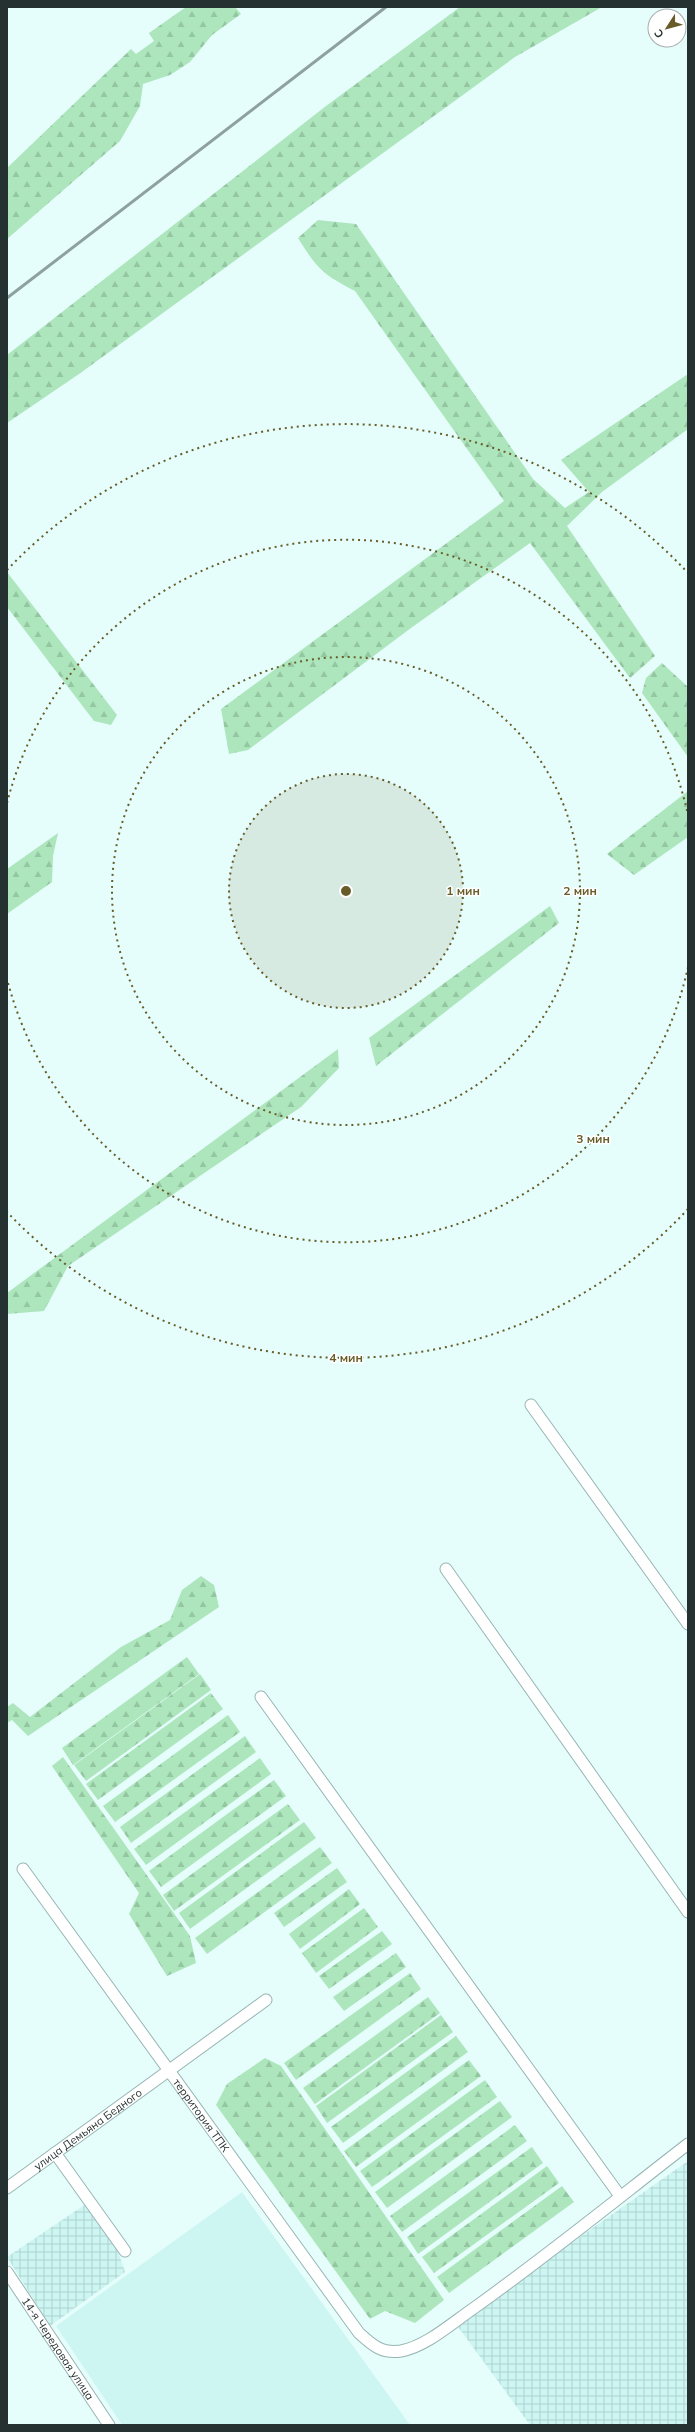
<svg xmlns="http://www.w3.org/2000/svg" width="695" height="2432" font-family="Mulish,sans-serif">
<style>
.built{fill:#cdf6f3}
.industrial{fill:url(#industrial-grid)}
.forest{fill:url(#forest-firs)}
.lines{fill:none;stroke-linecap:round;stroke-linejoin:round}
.street-casing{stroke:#98b5b3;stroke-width:13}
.street{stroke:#fff;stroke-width:11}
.rail{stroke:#8ea19f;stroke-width:3}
.ring{fill:none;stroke:#685c28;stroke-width:2;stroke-dasharray:2 4}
.labels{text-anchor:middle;stroke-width:3;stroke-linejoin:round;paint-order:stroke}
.street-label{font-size:11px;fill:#253130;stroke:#fff}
.centre{fill:#685c28;stroke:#fff;stroke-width:2}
.ring-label{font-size:12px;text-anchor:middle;font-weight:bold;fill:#685c28;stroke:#fff;stroke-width:3;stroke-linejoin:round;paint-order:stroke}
</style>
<defs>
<pattern id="industrial-grid" width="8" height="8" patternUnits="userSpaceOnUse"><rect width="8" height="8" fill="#cdf6f3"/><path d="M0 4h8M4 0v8" fill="none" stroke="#b0d3d1"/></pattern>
<pattern id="forest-firs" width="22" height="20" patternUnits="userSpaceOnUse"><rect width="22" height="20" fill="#ade6bc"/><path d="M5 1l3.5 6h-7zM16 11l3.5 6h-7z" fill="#95c6a2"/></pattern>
</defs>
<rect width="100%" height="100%" fill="#e5fefc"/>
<path class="built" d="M242 2192 410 2425H122L56 2326Z"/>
<g class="industrial">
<path d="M688 2161V2425H530L456 2324Z"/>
<path d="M86 2204 116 2245 125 2272 50 2326 7 2257Z"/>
</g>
<g class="forest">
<path d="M186 7H235L241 14 212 35 190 62 170 75 143 84 140 106 120 141 7 239V168L131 49 136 54 154 41 149 33Z"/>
<path d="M460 7H602L515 57 79 374 7 423V355L326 106Z"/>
<path d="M318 220 356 224 533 479 565 508 589 492 561 460 688 374V429L602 492 567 526 655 656 630 678 530 543 411 628 248 750 229 754 221 709 504 501 355 291C324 275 317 269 298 238Z"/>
<path d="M7 572 117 715 111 725 94 721 7 607Z"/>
<path d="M662 663 688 687V757L642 693 646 678Z"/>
<path d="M688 791V837L634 875 607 854Z"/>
<path d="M58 833 53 856 52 882 7 914V869Z"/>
<path d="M550 906 559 923 376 1066 369 1038Z"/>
<path d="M338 1049 339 1068 301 1107 68 1266 44 1311 7 1314V1293Z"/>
<path d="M201 1576 214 1585 219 1607 28 1736 12 1720 7 1723V1707L13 1703 30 1717 121 1647 170 1620 182 1590Z"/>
<path d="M187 1657 199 1674 73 1765 62 1748Z"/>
<path d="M200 1674 211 1690 86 1781 74 1765Z"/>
<path d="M211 1693 223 1709 98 1800 86 1784Z"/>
<path d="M228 1715 240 1732 115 1822 103 1806Z"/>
<path d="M245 1736 256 1752 131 1843 120 1827Z"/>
<path d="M63 1757 190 1936 196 1963 167 1976 129 1914 139 1893 52 1766Z"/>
<path d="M260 1758 271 1774 146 1865 134 1849Z"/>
<path d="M274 1780 286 1796 161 1887 149 1871Z"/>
<path d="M288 1804 300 1820 174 1911 163 1895Z"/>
<path d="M304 1822 316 1838 190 1929 179 1913Z"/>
<path d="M320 1847 332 1863 207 1954 195 1938Z"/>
<path d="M337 1868 347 1882 284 1927 274 1913Z"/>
<path d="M349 1889 360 1904 300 1949 289 1934Z"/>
<path d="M364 1908 378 1927 316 1973 302 1953Z"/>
<path d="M382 1931 392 1944 329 1989 319 1976Z"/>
<path d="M396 1953 406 1967 344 2011 333 1997Z"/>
<path d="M410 1973 421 1989 296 2080 284 2063Z"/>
<path d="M428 1997 440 2013 315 2104 303 2088Z"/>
<path d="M441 2015 453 2032 327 2123 316 2106Z"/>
<path d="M456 2036 468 2052 343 2143 331 2127Z"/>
<path d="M265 2058 281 2066 444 2300 415 2323 385 2311 370 2319 216 2105 227 2084Z"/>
<path d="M469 2060 481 2076 356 2167 344 2151Z"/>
<path d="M485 2080 497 2097 372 2187 360 2171Z"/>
<path d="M500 2101 512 2117 387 2208 375 2192Z"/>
<path d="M515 2125 527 2141 402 2232 390 2216Z"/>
<path d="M532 2147 543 2163 418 2254 407 2237Z"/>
<path d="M547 2166 559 2183 434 2273 422 2257Z"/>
<path d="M562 2186 574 2202 449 2293 437 2277Z"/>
</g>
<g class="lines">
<defs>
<g id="street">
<path d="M531 1405 688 1624"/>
<path d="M446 1569 688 1912"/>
<path d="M261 1697 620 2196"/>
<path id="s1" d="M23 1869 359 2333C372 2345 382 2354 401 2351 427 2346 452 2323 474 2308 547 2256 617 2199 688 2144"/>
<path d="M55 2153 125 2251"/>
<path id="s2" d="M7 2188 266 2000"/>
<path id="s3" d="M7 2272 109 2425"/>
</g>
</defs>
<use href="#street" class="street-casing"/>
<use href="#street" class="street"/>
<path class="rail" d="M7 298 386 7"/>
</g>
<circle cx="346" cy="891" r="117" fill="#685c28" fill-opacity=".12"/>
<g class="ring">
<circle cx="346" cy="891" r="117"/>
<circle cx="346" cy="891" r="234"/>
<path d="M688 967A350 350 0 0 1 7 979M7 803A350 350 0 0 1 688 815"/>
<path d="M688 1209A467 467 0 0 1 7 1212M7 570A467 467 0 0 1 688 573"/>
</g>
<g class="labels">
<g class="street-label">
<text dy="4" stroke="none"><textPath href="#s1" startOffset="304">территория ТПК</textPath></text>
<text dy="4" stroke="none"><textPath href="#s2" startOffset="100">улица Демьяна Бедного</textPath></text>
<text dy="4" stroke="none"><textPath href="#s3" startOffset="92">14-я Чередовая улица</textPath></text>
</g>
</g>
<circle cx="346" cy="891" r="6" class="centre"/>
<g class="ring-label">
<text x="463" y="895">1 мин</text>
<text x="580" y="895">2 мин</text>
<text x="593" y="1143">3 мин</text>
<text x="346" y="1362">4 мин</text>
</g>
<rect width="695" height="2432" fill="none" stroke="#253130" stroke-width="16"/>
<g transform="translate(667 28) rotate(234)"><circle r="19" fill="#ffffff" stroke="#a8adac"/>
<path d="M0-3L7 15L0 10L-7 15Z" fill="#685c28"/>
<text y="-6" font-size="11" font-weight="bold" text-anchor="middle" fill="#253130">С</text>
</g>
</svg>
